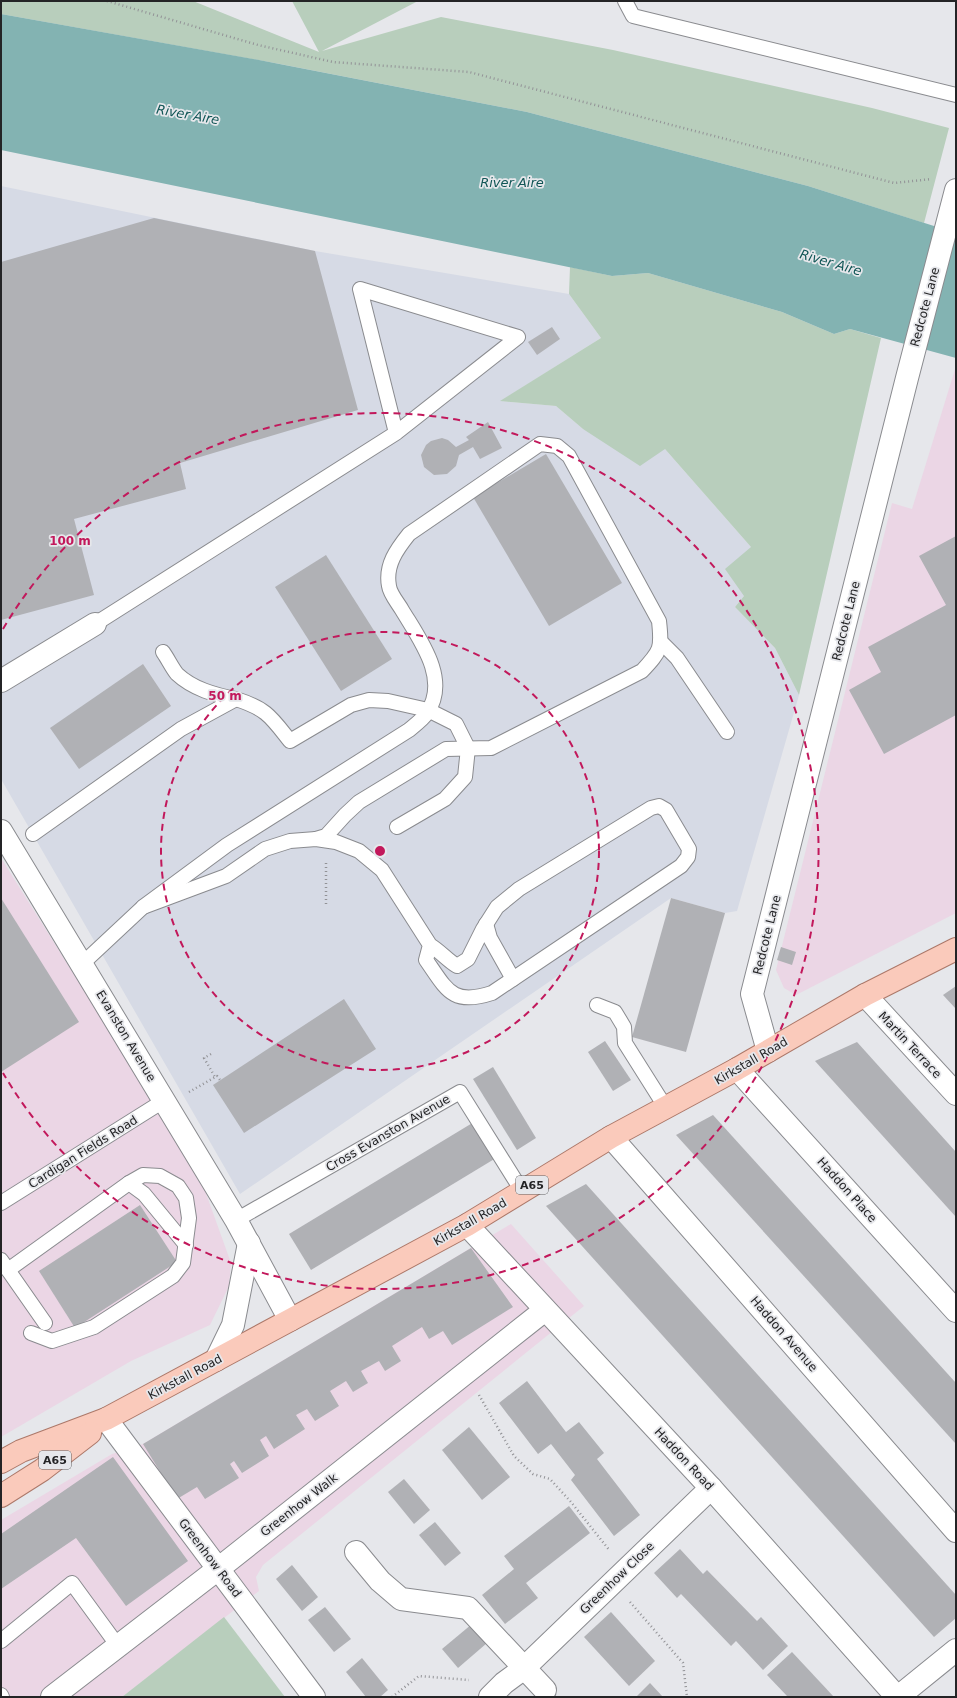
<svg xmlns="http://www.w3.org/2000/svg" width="957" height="1698" font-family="'DejaVu Sans',sans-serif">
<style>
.commercial{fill:#ebd6e5}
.built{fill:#d6dae5}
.green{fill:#b8cebc}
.water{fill:#83b3b2}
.building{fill:#b0b1b5}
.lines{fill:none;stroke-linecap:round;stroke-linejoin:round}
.lane-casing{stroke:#8a8b8f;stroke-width:16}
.street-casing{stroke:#8a8b8f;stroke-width:24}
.primary-casing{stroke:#ac7869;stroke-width:24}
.path{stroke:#929296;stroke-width:2.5;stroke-dasharray:1 3;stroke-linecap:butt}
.lane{stroke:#fff;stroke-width:14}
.street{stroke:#fff;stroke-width:22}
.primary{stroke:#facabb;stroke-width:22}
.ring{fill:none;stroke:#c2185b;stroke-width:2;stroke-dasharray:7 5}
.labels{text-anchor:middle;stroke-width:3.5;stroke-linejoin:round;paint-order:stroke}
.shield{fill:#e6e7eb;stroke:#5e5e61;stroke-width:1}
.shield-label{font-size:11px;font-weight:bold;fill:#242426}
.street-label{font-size:12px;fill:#242426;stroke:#e6e7eb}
.water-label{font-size:13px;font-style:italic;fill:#115656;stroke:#e6e7eb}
.centre{fill:#c2185b;stroke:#e6e7eb;stroke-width:2}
.ring-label{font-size:12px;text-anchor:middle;font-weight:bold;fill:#c2185b;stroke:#e6e7eb;stroke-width:3.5;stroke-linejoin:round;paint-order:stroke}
</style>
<rect width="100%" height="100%" fill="#e6e7eb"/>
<g class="commercial">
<path d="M956 366V913L796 995 784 988 776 970 892 503 912 509Z"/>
<path d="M1 858 199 1174 231 1263 229 1286 210 1325 131 1361 1 1437Z"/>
<path d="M511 1224 584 1306 263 1565 256 1577 259 1591 122 1697H1V1520L112 1454 143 1444Z"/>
</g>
<path class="built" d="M1 186 315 251 569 294 601 338 501 401 556 406 583 429 665 449 751 547 744 596 735 607 775 648 799 695 737 911 725 913 671 898 240 1194 1 779Z"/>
<g class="green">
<path d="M1 1H193L319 52 292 1H418L322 51 441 17 613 50 872 108 949 128 924 223 808 186 527 112 280 64 1 14Z"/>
<path d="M570 267 612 276 648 273 782 312 834 334 850 329 881 338 799 695 775 648 735 607 744 596 725 569 751 547 665 449 640 466 583 429 556 406 500 401 601 338 569 294Z"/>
<path d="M224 1617 285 1697H122Z"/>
</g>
<path class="water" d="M1 14 259 60 527 112 808 186 956 233V358L850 329 834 334 782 312 648 273 612 276 1 150Z"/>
<g class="building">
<path d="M154 218 315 251 358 410 180 463 186 489 74 519 94 595 1 620V262Z"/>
<path d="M552 327 560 339 537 355 528 342Z"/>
<path d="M488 422 502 448 480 459 473 447 459 455 456 466 447 474 434 475 424 467 421 455 426 445 431 441 442 438 448 440 456 447 469 440 466 437Z"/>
<path d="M546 454 622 583 549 626 473 497Z"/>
<path d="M956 536V715L884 754 849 690 881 672 868 647 946 605 919 556Z"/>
<path d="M326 555 392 659 341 691 275 587Z"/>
<path d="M143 664 171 706 79 769 50 728Z"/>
<path d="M1 898 79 1022 1 1072Z"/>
<path d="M671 898 725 913 686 1052 632 1037Z"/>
<path d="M781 947 796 952 792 965 777 960Z"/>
<path d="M956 986V1009L943 995Z"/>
<path d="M344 999 376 1049 244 1133 213 1085Z"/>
<path d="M605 1041 631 1080 613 1091 588 1052Z"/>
<path d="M857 1042 956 1152V1217L815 1061Z"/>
<path d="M493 1067 536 1138 517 1150 473 1079Z"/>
<path d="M713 1115 956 1383V1444L676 1135Z"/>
<path d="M474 1122 496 1158 311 1270 289 1234Z"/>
<path d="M586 1184 956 1595V1618L934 1637 546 1206Z"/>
<path d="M140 1205 177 1262 75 1328 39 1271Z"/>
<path d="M471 1248 513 1307 452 1345 443 1331 429 1339 422 1327 392 1346 401 1361 385 1371 379 1361 361 1371 368 1383 353 1392 346 1381 330 1391 339 1406 315 1421 307 1409 296 1415 305 1429 274 1449 266 1436 260 1440 269 1456 242 1473 234 1461 230 1464 239 1478 205 1499 197 1487 177 1499 143 1444Z"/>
<path d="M527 1381 566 1432 579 1422 604 1453 597 1459 640 1515 614 1536 571 1480 575 1475 551 1444 538 1454 499 1403Z"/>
<path d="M469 1427 510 1477 482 1500 442 1450Z"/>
<path d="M113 1457 188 1561 126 1606 76 1538 1 1589V1534Z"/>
<path d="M404 1479 430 1510 414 1524 388 1492Z"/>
<path d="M569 1506 590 1533 526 1583 538 1598 505 1624 482 1595 514 1569 504 1556Z"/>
<path d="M435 1522 461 1553 445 1566 419 1535Z"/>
<path d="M680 1549 703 1574 707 1570 757 1621 761 1617 788 1646 763 1670 736 1641 731 1646 681 1594 677 1598 654 1573Z"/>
<path d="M292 1565 318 1597 302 1611 276 1579Z"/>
<path d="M325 1607 351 1639 334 1652 308 1620Z"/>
<path d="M611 1612 655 1661 629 1686 584 1637Z"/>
<path d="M472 1624 487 1643 458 1668 442 1649Z"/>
<path d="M792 1652 834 1697H788L767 1675Z"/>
<path d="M362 1658 388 1690 380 1697H366L346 1672Z"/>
<path d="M650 1683 663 1697H636Z"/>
</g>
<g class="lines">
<defs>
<g id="lane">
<path d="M625 1 633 16 956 95"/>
<path d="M95 624 396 433 360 289 518 337 396 433"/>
<path d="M661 642 677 658 727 732"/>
<path d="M236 699C267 709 271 717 290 741L351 705 369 700 388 701 428 710 456 724 468 748 465 777 445 799 397 827"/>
<path d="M33 834 181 729 236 699C215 695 193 689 177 674 172 668 168 659 163 652"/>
<path d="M143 907 227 845 409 730C415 725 423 719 427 713 450 679 420 640 402 610 398 603 390 594 389 586 385 565 397 549 409 534L540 444 557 446 569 456 659 621C662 648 661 651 642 671L491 748 446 749 359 802 345 815 326 836 316 839"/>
<path d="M486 924 490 938 513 979"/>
<path d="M82 964 143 907 226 876 265 849 290 841 316 839 336 842 359 851 382 870 430 945C440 951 447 960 457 966L468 959 483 929 497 907 519 889 651 808 659 806 666 810 689 849 688 857 681 866 492 993C452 1006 447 990 426 960L430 945"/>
<path d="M597 1005 615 1012 624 1027 625 1043 666 1108"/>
<path d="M129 1183 144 1194 186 1245"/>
<path d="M1 1203 165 1100"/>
<path d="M236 1220 460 1092 522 1191"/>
<path d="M1 1260 45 1323"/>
<path d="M8 1270 129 1183 143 1175 160 1176 178 1186 186 1198 189 1218 183 1263 173 1276 94 1327 52 1341 31 1333"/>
<path d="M1 1641 72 1583 118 1646"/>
<path d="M1 1695 2 1697"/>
</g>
<g id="street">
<path d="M1 681 95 624"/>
<path d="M1 831 236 1220 290 1320"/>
<path d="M865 995 956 1094"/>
<path d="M768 1051 752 994 907 378 956 190"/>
<path d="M737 1069 956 1311"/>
<path d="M611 1137 956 1531"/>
<path d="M467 1225 711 1488 897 1697"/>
<path d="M216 1360 233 1325 249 1243"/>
<path d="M106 1419 314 1697"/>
<path d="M356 1552 380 1581 401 1599 468 1608 545 1690"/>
<path d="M52 1697 218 1569 545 1310"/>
<path d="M490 1697 504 1683 523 1669 711 1488"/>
<path d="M898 1697 956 1650"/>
</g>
<g id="primary">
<path d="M1 1462 21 1451 106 1419 467 1225 611 1137 737 1069 865 995 956 949"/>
<path d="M1 1496 42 1470 90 1433"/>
</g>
</defs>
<use href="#lane" class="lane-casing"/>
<use href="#street" class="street-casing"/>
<use href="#primary" class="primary-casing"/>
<g class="path">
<path d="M107 1 258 45 333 62 469 72 894 183 932 179"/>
<path d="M326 863V905"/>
<path d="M211 1054 204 1058 215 1077"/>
<path d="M189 1092 217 1076 220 1080"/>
<path d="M479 1395 514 1456 533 1474 550 1479 571 1502 610 1551"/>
<path d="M630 1602 683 1663 687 1697"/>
<path d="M392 1697 419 1676 469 1680"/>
</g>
<use href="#lane" class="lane"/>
<use href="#street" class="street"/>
<use href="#primary" class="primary"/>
</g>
<g class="ring">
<circle cx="380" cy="851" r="219"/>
<path d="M3 629A438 438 0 1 1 3 1073"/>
</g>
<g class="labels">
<g class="shield">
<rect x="516" y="1176" width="32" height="18" rx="3"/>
<rect x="39" y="1451" width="32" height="18" rx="3"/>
</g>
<g class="shield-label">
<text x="532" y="1189">A65</text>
<text x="55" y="1464">A65</text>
</g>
<g class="street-label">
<text transform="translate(925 307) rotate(-75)" y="4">Redcote Lane</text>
<text transform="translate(846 621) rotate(-76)" y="4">Redcote Lane</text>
<text transform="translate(767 935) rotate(-76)" y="4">Redcote Lane</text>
<text transform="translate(126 1036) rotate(59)" y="4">Evanston Avenue</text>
<text transform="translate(910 1045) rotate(47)" y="4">Martin Terrace</text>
<text transform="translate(751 1061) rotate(-30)" y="4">Kirkstall Road</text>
<text transform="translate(388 1133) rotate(-30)" y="4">Cross Evanston Avenue</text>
<text transform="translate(83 1152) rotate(-32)" y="4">Cardigan Fields Road</text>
<text transform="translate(847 1190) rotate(48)" y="4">Haddon Place</text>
<text transform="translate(470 1222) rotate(-30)" y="4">Kirkstall Road</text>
<text transform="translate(784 1334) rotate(49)" y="4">Haddon Avenue</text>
<text transform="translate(185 1377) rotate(-28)" y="4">Kirkstall Road</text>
<text transform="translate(684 1459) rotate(47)" y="4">Haddon Road</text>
<text transform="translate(299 1505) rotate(-38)" y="4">Greenhow Walk</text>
<text transform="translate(210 1558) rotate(53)" y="4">Greenhow Road</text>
<text transform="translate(617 1578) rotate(-44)" y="4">Greenhow Close</text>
</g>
<g class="water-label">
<text transform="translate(188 114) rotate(10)" y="5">River Aire</text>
<text x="512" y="187">River Aire</text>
<text transform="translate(831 262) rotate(16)" y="5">River Aire</text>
</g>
</g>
<circle cx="380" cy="851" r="6" class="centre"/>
<g class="ring-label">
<text x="70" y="545">100 m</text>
<text x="225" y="700">50 m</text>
</g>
<rect width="957" height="1698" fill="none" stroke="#242426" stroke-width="4"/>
</svg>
